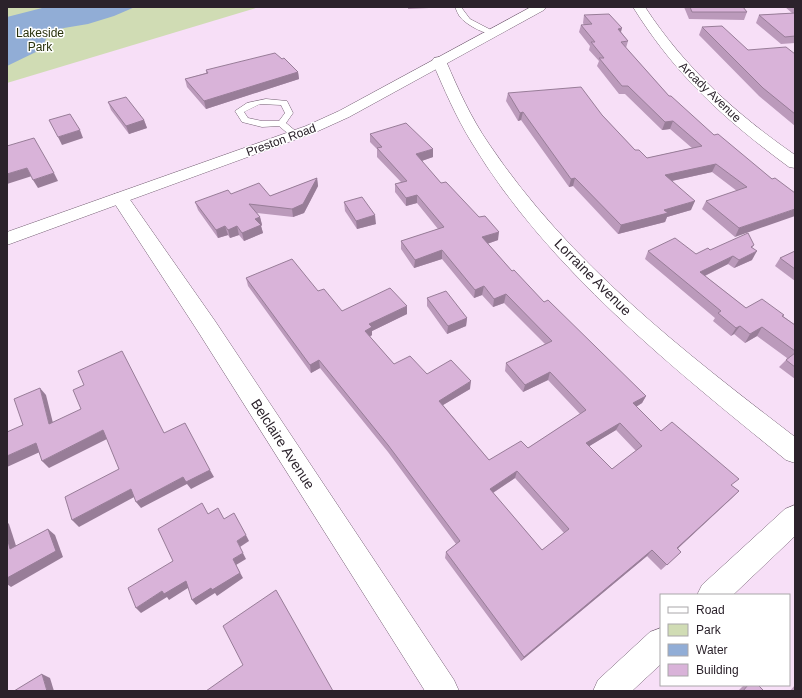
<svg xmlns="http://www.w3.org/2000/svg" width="802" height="698" font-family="Arial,sans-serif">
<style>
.green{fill:#d0dcb4}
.water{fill:#91add6}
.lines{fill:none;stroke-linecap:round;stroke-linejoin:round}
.service-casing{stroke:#745f73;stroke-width:1}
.minor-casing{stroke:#745f73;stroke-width:1}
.tertiary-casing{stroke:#745f73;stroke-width:1}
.secondary-casing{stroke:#745f73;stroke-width:1}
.service{fill:#fff;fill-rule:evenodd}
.minor{fill:#fff;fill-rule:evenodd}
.tertiary{fill:#fff;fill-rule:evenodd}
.secondary{fill:#fff;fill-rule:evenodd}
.wall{fill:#bb9abb;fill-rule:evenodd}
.shaded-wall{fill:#987d98}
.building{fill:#d9b3d9;stroke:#987d98;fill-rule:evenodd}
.labels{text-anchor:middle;stroke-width:3;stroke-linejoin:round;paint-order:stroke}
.far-park-label{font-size:12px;fill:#29320c;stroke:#fff}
.far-street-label{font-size:12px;fill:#2b222b;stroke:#fff}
.street-label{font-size:14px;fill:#2b222b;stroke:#fff}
</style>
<rect width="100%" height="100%" fill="#f7dff7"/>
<path class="green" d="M7 7H259L7 83Z"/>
<path class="water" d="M46 7H135L114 16 88 24 64 28 48 34 43 46 38 51 7 66V17Z"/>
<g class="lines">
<defs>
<g id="service">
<path d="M455 7H461L470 19 495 32C488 37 467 25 461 18 458 15 457 11 455 7Z"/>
<path d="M266 99 287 101 293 113 286 123 298 133 299 135 298 137H292L279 126 262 127 242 122 235 111 247 103ZM260 104 281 105 285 113 279 121H262L248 118 244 112Z"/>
</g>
<g id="minor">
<path d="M633 7H645C685 68 736 114 795 155V168L789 167C724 119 676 76 633 7Z"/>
<path d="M439 57 444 58 446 61C458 89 471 118 489 144 569 263 683 351 795 437V463L786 460C673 368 548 269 472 143 456 117 444 89 432 61L434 58Z"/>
<path d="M120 193 126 194 215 321 454 680 459 691H425L199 333 111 198 114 194Z"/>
</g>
<g id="tertiary">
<path d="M795 505V536L733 595H697L702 585 785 509Z"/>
<path d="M661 628V664L632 691H593L598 680 650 632Z"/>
</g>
<path id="secondary" d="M531 7H546L544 10 349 117 316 132 7 245V232L306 126 339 111Z"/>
</defs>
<use href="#service" class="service-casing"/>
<use href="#minor" class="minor-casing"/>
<use href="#tertiary" class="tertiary-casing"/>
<use href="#secondary" class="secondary-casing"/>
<use href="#service" class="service"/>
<use href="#minor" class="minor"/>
<use href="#tertiary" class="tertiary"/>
<use href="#secondary" class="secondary"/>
</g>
<g class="wall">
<path d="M408 7H429V8L408 9Z"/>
<path d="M684 7H743L747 12 744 20 689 19Z"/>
<path d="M785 7H795V43L781 44 756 23 759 15 792 13Z"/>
<path d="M584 15 621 32 628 41 626 48 669 96 714 135 772 179 735 237 702 209 706 201 737 191 712 172 672 181 691 210 667 217 665 222 618 234 573 186 569 187 521 120 518 121 506 101 508 93 602 115 635 150 647 158 692 148 670 129 662 130 625 94H619L597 66 599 61 589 50 590 46 579 32 581 25H584L583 23Z"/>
<path d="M702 27 748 50 795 54V126L759 96 699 35Z"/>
<path d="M206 70 298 72 299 79 206 109 187 87 185 79 206 73Z"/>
<path d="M108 102 144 120 147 128 129 134 111 110Z"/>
<path d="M370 134 433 157 421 161 441 183 498 240 487 244 512 271 544 302 646 396 642 403 636 407 661 431 739 491 678 548 681 552 661 570 647 556 521 661 445 558 446 552 456 544 388 452 320 368 311 373 248 286 246 278 318 291 342 311 407 314 372 331V335L370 337 394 364 427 374 470 389 443 405 489 460 528 448 580 414 548 380 523 392 505 371 506 363 545 344 504 303 493 307 482 295 474 298 442 259 414 268 401 249V241L438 229 417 203 406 206 395 192V184L401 182 377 157V149L370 142ZM616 430 636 451 612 469 589 446ZM515 478 564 533 542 550 493 493Z"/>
<path d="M317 178 318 186 304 213 293 217 257 213 260 217 262 225 261 226 263 233 244 241 239 235 230 238 228 235 218 238 198 210 195 202 231 194 270 196Z"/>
<path d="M344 202 376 224 357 229 345 211Z"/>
<path d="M754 245 752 248V260L734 268 728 264 705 276 746 308 783 316 795 325V379L779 367 786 360 787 358 757 336 745 343 734 334 731 336 713 321 715 318 645 259 648 251 696 254 710 250Z"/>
<path d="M795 251V281L775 266 780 258Z"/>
<path d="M427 298 467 318 466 326 447 334 427 306Z"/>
<path d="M744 685H758L764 691H738Z"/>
<path d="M795 685V691H790Z"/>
</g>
<g class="shaded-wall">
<path d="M622 28 620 36 618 29Z"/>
<path d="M298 72 299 79 206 109 204 101Z"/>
<path d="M523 112 521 120 518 121 520 113Z"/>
<path d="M144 120 147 128 129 134 126 126Z"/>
<path d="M673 121 670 129 662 130 665 122Z"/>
<path d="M80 130 83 138 62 145 58 137Z"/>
<path d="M433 149V157L416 163V154Z"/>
<path d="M716 164 712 172 662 183 665 175Z"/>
<path d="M27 168 32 176 7 184V174Z"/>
<path d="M54 173 58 181 38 188 33 180Z"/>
<path d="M317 178 318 186 304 213 293 217 292 209Z"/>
<path d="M575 178 573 186 569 187 571 179Z"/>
<path d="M417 195V203L406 206V198Z"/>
<path d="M695 201 691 210 667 217 665 222 618 234 621 225 664 210Z"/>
<path d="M795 209V216L735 237 739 228Z"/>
<path d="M375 215 376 224 357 229 356 221Z"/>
<path d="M260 217 262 225 261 226 263 233 244 241 242 233 255 219Z"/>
<path d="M225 226 228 235 218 238 216 230Z"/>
<path d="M237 226 239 235 230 238 228 230Z"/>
<path d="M499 232 498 240 481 246 482 237Z"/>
<path d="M442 250V259L414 268 415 260Z"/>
<path d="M757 251 752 260 734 268 739 260Z"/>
<path d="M733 256 728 264 696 280 700 272Z"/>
<path d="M484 286 482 295 474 298 475 290Z"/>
<path d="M506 294 504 303 493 307 494 299Z"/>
<path d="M407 306V314L372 331V335L365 339V331L369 324Z"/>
<path d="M467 318 466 326 447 334 448 326Z"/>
<path d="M740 326 734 334 731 336 736 328Z"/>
<path d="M762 327 757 336 745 343 750 334Z"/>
<path d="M319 360 320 368 311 373 310 365Z"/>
<path d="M550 372 548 380 523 392 525 385Z"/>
<path d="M471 381 470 389 438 408 439 401Z"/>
<path d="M40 388 46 395 55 431 49 424Z"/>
<path d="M646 396 642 403 629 411 633 403Z"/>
<path d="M620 423 616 430 583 450 586 443Z"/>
<path d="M103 430 109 438 49 468 42 461Z"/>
<path d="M36 443 42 451 7 467V456Z"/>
<path d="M210 470 214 477 191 489 187 484 141 508 136 502 183 477Z"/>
<path d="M517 471 515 478 488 496 490 489Z"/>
<path d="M131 489 136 496 79 527 72 520Z"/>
<path d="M739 491 732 498 672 554 677 548Z"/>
<path d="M7 522 9 524 19 555 10 549 7 537Z"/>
<path d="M48 529 55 535 63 557 11 587 7 584V578Z"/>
<path d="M246 535 249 541 240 547 237 541Z"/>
<path d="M652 550 647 556 521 661 524 657Z"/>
<path d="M243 553 246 559 236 565 243 578 217 596 215 593 196 605 192 600 233 559Z"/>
<path d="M186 581 191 586 169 600 167 597 141 613 136 608 162 591Z"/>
<path d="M42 674 50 678 54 691H47Z"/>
</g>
<g class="building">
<path d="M690 7H743L747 12H692Z"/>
<path d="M795 13V36L785 37 759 15Z"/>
<path d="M609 14 622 28 618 29 628 41 621 42 669 96H671L714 135 718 134 772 179 775 178 795 193V209L739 228 706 201 747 187 716 164 665 175 695 201 664 210 668 213 621 225 575 178 571 179 523 112 520 113 508 93 581 87 602 115 635 150H639L647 158 702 146 673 121 665 122 628 86H622L599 58H604L591 42H595L581 25 592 24 584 15Z"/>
<path d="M722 26 748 50 786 47 795 54V114L763 88 702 27Z"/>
<path d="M275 53 282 59 284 58 298 72 204 101 185 79 208 73 206 70Z"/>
<path d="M126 97 144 120 126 126 108 102Z"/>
<path d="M70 114 80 130 58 137 49 120Z"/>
<path d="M406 123 433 149 416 154 441 183 446 182 479 217 485 216 499 232 482 237 512 271 514 270 544 302 548 300 646 396 633 403 661 431 672 422 739 479 731 485 739 491 677 548 681 552 667 565 652 550 524 657 446 552 460 541 388 445 319 360 310 365 246 278 292 259 318 291 324 289 342 311 390 288 407 306 369 324 372 327 365 331 394 364 410 356 427 374 451 360 471 381 439 401 489 460 521 441 528 448 586 410 550 372 525 385 506 363 552 341 506 294 494 299 484 286 475 290 442 250 415 260 401 241 444 227 417 195 406 198 395 184 407 181 377 148 382 147 370 134ZM620 423 642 446 612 469 586 443ZM517 471 569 529 542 550 490 489Z"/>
<path d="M34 138 54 173 33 180 27 168 7 174V146Z"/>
<path d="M317 178 303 204 292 209 249 204 260 217 255 219 261 225 242 233 237 226 228 230 225 226 216 230 195 202 228 190 231 194 259 183 270 196Z"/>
<path d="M362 197 375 215 356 221 344 202Z"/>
<path d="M748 233 754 245 751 247 757 251 739 260 733 256 700 272 746 308 762 299 784 315 782 316 795 325V351L762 327 750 334 740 326 736 328 718 313 721 311 648 251 675 238 696 254 708 248 710 250Z"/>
<path d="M795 251V269L780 258Z"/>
<path d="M446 291 467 318 448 326 427 298Z"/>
<path d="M122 351 164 433 185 423 210 470 186 482 183 477 136 502 131 489 72 520 65 497 119 469 103 430 42 461 36 443 7 456V432L23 425 14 399 40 388 49 424 81 409 73 390 84 385 78 371Z"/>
<path d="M795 353V367L786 360Z"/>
<path d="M202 503 208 514 218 508 224 519 234 513 246 535 237 541 243 553 233 559 240 573 212 590 211 588 192 600 186 581 164 594 162 591 136 608 128 588 173 561 158 529Z"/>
<path d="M48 529 56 551 7 578V537L10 549Z"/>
<path d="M276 590 333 691H206L243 665 223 626Z"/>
<path d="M42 674 47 691H14Z"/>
<path d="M748 685H758L764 691H743Z"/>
</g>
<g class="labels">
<g class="far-park-label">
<text x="40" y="37">Lakeside<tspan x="40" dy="14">Park</tspan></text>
</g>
<g class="far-street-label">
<text transform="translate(710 92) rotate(44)" y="4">Arcady Avenue</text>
<text transform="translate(281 140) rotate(-20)" y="4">Preston Road</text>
</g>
<g class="street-label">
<text transform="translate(593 277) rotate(45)" y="5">Lorraine Avenue</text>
<text transform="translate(283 444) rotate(57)" y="5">Belclaire Avenue</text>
</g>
</g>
<rect width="802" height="698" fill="none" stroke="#2b222b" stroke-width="16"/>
<rect x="660" y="594" width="130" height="92" fill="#ffffff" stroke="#aaa7aa"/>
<rect x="668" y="607" width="20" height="6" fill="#ffffff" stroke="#aaa7aa"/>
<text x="696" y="614" font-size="12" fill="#2b222b">Road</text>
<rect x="668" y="624" width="20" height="12" fill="#d0dcb4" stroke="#aaa7aa"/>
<text x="696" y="634" font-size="12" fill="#2b222b">Park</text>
<rect x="668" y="644" width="20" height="12" fill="#91add6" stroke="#aaa7aa"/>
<text x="696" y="654" font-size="12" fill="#2b222b">Water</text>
<rect x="668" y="664" width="20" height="12" fill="#d9b3d9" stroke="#aaa7aa"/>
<text x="696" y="674" font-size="12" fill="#2b222b">Building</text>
</svg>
